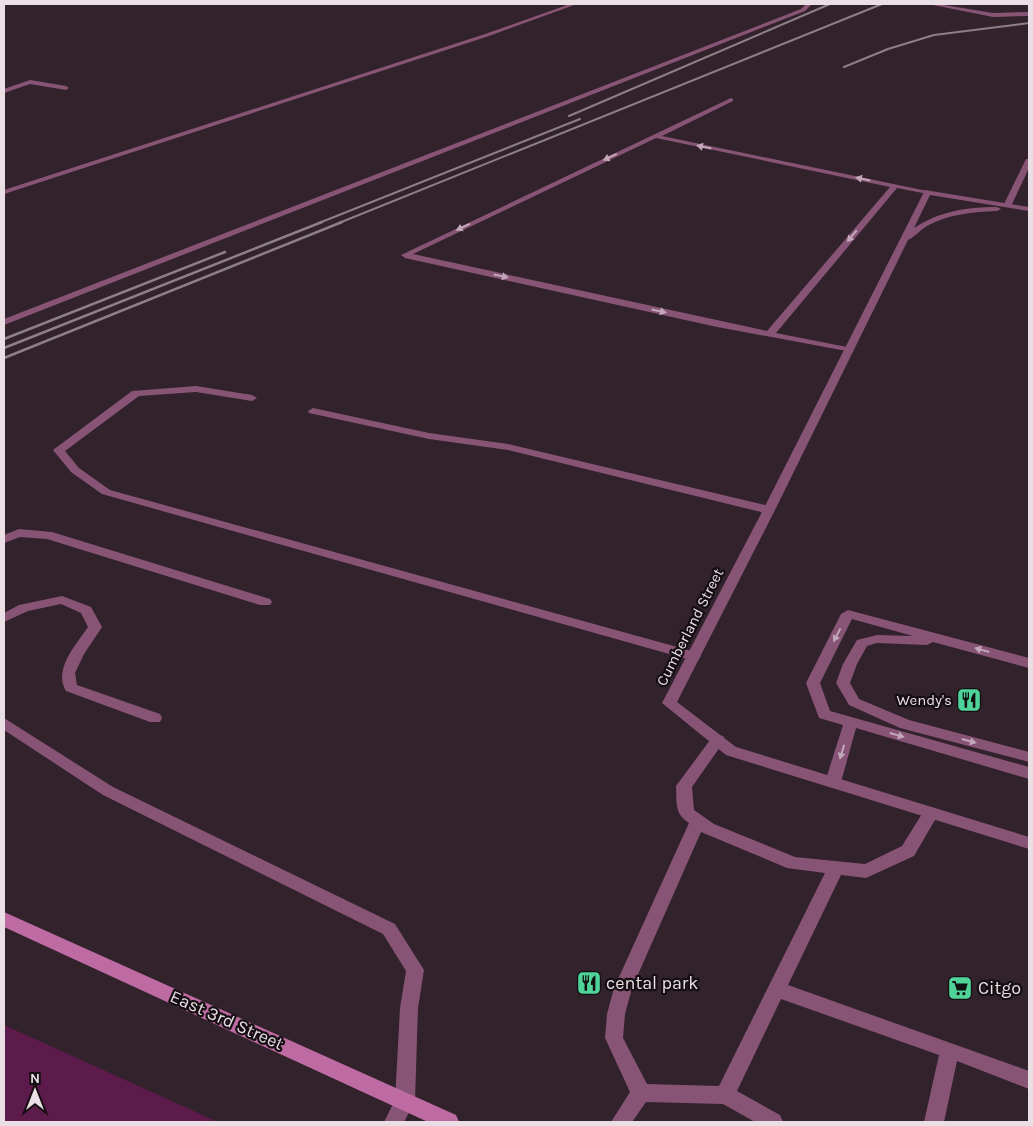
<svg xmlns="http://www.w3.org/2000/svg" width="1033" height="1126" font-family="Karla,sans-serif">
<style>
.green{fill:#5d1b4b}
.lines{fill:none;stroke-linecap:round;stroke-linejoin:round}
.lane{fill:#885476;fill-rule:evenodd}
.street{fill:#885476;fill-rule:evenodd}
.secondary{fill:#bf6ba3;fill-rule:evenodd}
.rail-far1{stroke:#8c7f87;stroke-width:2}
.rail{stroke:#8c7f87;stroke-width:2.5}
.oneway{fill:#c2a7b9}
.labels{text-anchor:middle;stroke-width:4.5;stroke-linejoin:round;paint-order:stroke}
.street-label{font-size:15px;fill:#e9dfe5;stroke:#150e12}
.poi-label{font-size:15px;fill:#e9dfe5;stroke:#150e12;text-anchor:end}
.near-poi-label{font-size:18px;fill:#e9dfe5;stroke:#150e12;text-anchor:start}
.near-street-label{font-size:18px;fill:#e9dfe5;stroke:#150e12}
</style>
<rect width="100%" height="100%" fill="#31222b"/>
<path class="green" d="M4 1025 218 1122H4Z"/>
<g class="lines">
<g class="lane">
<path d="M570 4H577L489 36 4 194V190L485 34Z"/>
<path d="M806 4H812L805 11 4 325V319L801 9Z"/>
<path d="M928 4H938L993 13 1029 12V16L993 17Z"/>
<path d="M30 80 66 86 69 88 66 90 30 84 4 93V89Z"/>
<path d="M731 98 733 99V101L662 136 932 192 928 194 897 188 776 333 852 348V352L717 327 405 258 401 255ZM656 138 890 187 767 331 413 254Z"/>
<path d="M1026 159H1029V168L1012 204 1005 206 1004 204Z"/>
<path d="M196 386 252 395 257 398 252 401 196 392 139 396 65 451 79 468 110 490 699 653 701 656 699 659 694 661 102 494 71 472 53 450 132 391Z"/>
<path d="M313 408 429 433 508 444 769 506 775 510 769 514 508 450 429 439 309 413 308 411Z"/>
<path d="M19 529 52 532 270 599 272 602 270 605H260L47 539 20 537 4 543V535Z"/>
<path d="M62 596 91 607 102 627 84 654 75 673 77 685 160 714 162 718 160 722H150L66 691C53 669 76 645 88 627L81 613 61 604 28 611 4 622V613L19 605Z"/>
<path d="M848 610 1029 658V668L933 642 927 645 877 643 867 646 857 664 850 683 859 699 909 720 1029 752V762L900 728 849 705 836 683 843 664 857 640 877 635 913 636 852 619 820 683 830 711 1029 767V779L856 728 841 782 838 786 833 788 828 786 825 782 843 725 819 718 806 683 841 614Z"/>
<path d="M4 718 113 787 395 924 424 970 418 1008 415 1101 404 1122H384L395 1100 400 1008 406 971 383 934 103 795 4 730Z"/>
<path d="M718 735 723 736 725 740 692 787 694 810 714 824 795 857 865 864 902 846 925 809 931 807 937 809 939 813 914 856 866 878 841 875 788 985 1029 1071V1089L957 1061 944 1122H924L939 1055 781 999 737 1091 780 1115 783 1122H755L723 1104 646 1102 632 1122H611L630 1092 605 1038 607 1014 614 988 689 823C674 813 677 803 676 786L713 736ZM701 832 787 868 825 873 719 1086 647 1084 623 1038 625 1014 632 988Z"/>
</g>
<path class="street" d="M925 190 1029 207V211L930 195 914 228C940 211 967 207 997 207L1001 209 997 211C973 212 948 214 927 226 920 230 915 237 908 240L775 510 677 702 736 747 1029 837V849L726 755 662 703 763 510Z"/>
<path class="secondary" d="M4 912 456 1115 459 1122H428L4 927Z"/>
<g class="rail-far1">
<path d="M844 67 888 49 934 35 1029 23"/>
<path d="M569 116 830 4"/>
<path d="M319 223 580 119"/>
<path d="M339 223 882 4"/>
</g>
<g class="rail">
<path d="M4 339 225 252"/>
<path d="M4 348 322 222"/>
<path d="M4 358 342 222"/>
</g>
</g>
<defs><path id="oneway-solid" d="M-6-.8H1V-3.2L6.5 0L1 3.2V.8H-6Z" transform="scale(1.25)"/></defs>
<g class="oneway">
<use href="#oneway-solid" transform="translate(704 147) rotate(-168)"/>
<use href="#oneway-solid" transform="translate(610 157) rotate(155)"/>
<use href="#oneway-solid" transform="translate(863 179) rotate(-168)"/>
<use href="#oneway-solid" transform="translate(463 227) rotate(155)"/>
<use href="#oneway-solid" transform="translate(852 236) rotate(130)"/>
<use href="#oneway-solid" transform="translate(501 276) rotate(12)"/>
<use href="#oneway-solid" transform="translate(659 311) rotate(12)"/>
<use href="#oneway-solid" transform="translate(837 635) rotate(118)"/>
<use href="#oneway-solid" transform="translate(982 650) rotate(-164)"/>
<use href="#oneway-solid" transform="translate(897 735) rotate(16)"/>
<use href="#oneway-solid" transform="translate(969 741) rotate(15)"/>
<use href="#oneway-solid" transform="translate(842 752) rotate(107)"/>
</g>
<defs>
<symbol id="restaurant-square" viewBox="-11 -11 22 22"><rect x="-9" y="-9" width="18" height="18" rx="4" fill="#4fd399" stroke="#150e12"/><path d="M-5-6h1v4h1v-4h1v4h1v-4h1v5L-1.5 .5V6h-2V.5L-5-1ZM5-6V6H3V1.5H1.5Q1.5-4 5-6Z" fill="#111"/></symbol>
<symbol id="supermarket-square" viewBox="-11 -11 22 22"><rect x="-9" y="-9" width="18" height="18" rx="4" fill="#4fd399" stroke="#150e12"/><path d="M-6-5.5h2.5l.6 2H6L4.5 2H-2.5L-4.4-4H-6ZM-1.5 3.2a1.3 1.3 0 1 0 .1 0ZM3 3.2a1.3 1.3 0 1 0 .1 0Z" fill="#111"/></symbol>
</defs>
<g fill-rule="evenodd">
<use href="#restaurant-square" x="955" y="686" width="28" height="28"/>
<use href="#restaurant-square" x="575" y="969" width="28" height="28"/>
<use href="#supermarket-square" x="946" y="974" width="28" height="28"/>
</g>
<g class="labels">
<g class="street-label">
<text transform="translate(690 627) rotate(-63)" y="5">Cumberland Street</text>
</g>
<g class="poi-label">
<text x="952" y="705">Wendy's</text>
</g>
<g class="near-poi-label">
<text x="606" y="989">cental park</text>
<text x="978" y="994">Citgo</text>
</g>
<g class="near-street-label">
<text transform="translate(227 1020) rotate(24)" y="6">East 3rd Street</text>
</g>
</g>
<rect width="1033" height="1126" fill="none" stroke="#e9dfe5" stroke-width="10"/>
<g transform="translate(35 1091)" stroke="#150e12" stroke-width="4" paint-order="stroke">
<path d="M0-4L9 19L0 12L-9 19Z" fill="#e9dfe5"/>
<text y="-8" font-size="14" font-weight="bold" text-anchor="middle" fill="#e9dfe5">N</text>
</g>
</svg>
